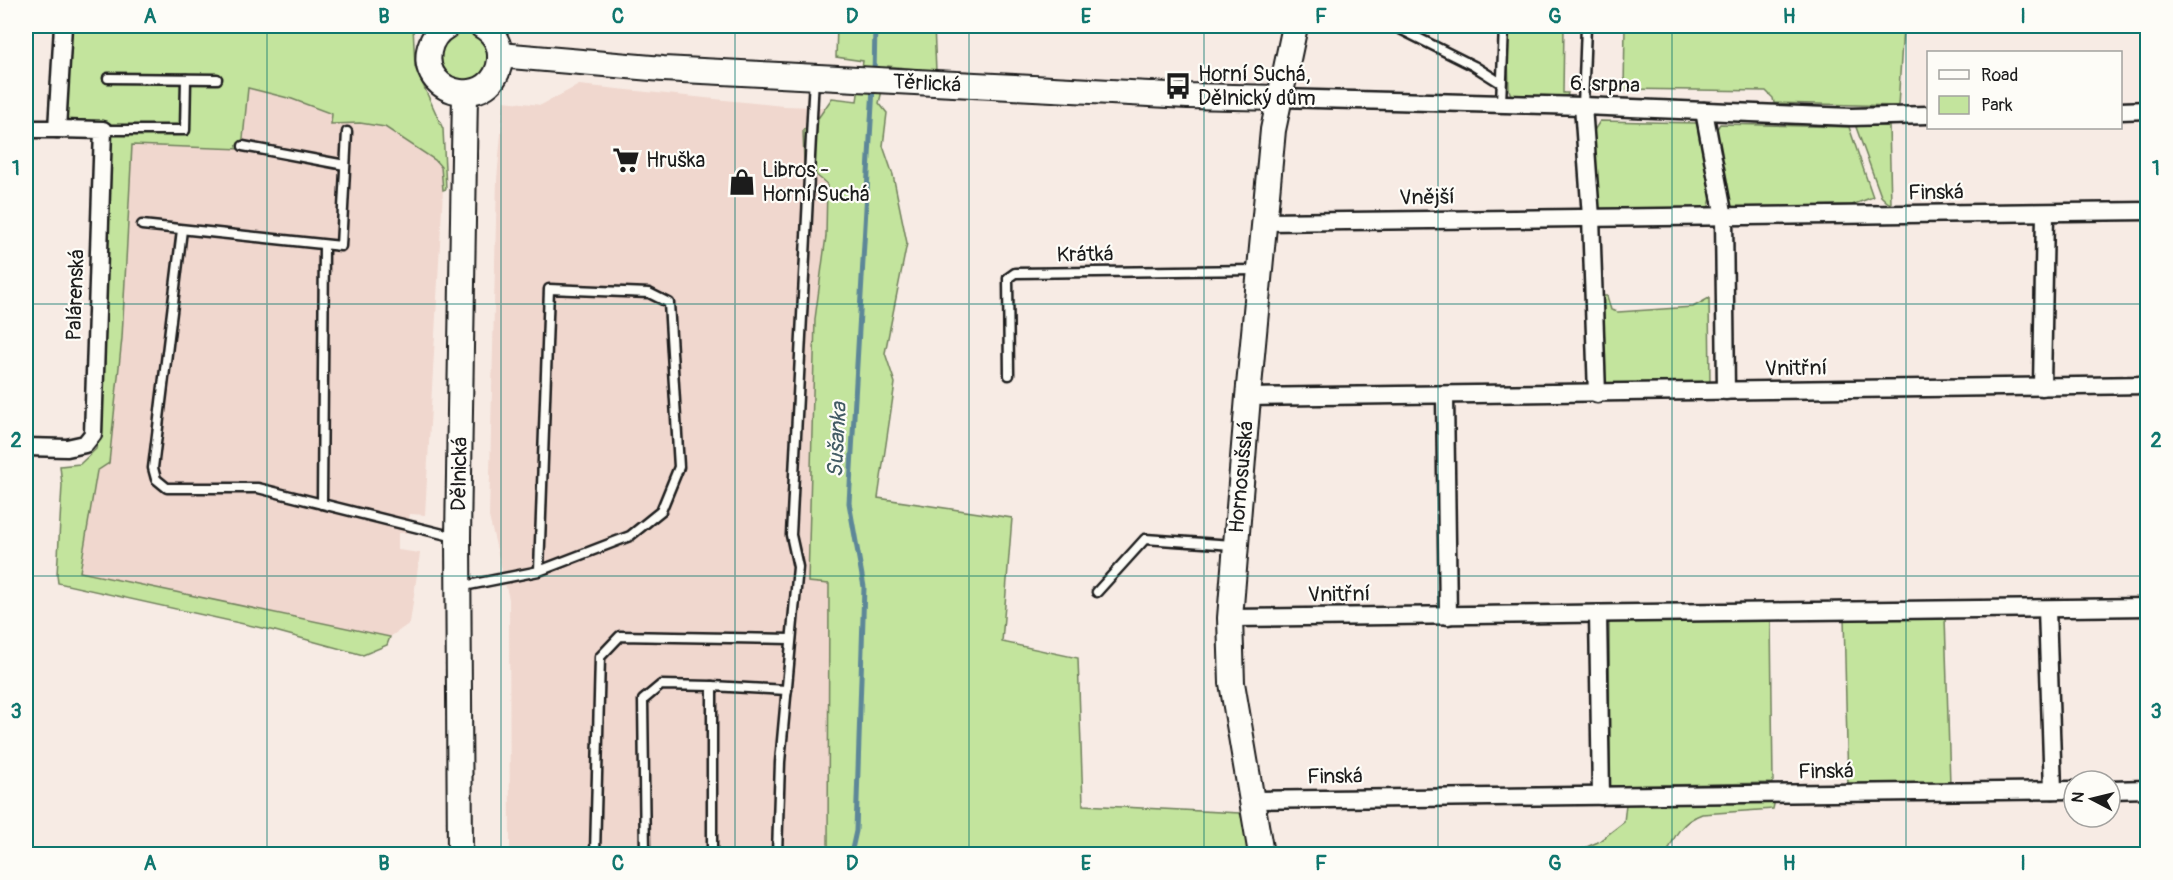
<svg xmlns="http://www.w3.org/2000/svg" width="2173" height="880" font-family="Pangolin,sans-serif">
<style>
.built{fill:#f0d7ce}
.green{fill:#c3e49d;stroke:#70805c;stroke-width:1.5}
.lines{fill:none;stroke-linecap:round;stroke-linejoin:round}
.stream{stroke:#5d8798;stroke-width:5}
.lane-casing{stroke:#1c1c1c;stroke-width:13}
.street-casing{stroke:#1c1c1c;stroke-width:21}
.secondary-casing{stroke:#1c1c1c;stroke-width:28}
.lane{stroke:#fdfcf7;stroke-width:8}
.street{stroke:#fdfcf7;stroke-width:16}
.secondary{stroke:#fdfcf7;stroke-width:24}
.grid{fill:none;stroke:#0f766e;stroke-width:1.5;stroke-opacity:0.55}
.labels{text-anchor:middle;stroke-width:4.5;stroke-linejoin:round;paint-order:stroke}
.poi-label{font-size:21px;fill:#1c1c1c;stroke:#fdfcf7;text-anchor:start}
.street-label{font-size:21px;fill:#1c1c1c;stroke:#fdfcf7}
.water-label{font-size:22px;font-style:italic;fill:#425b64;stroke:#fdfcf7}
.neatline{fill:none;stroke:#0f766e;stroke-width:2}
.grid-label{font-size:20px;text-anchor:middle;font-weight:bold;fill:#0f766e}
</style>
<rect width="100%" height="100%" fill="#f7ebe4"/>
<filter id="ink" filterUnits="userSpaceOnUse"><feTurbulence type="fractalNoise" baseFrequency=".0167" numOctaves="2"/><feDisplacementMap in="SourceGraphic" scale="12" xChannelSelector="R" yChannelSelector="G"/><feConvolveMatrix kernelMatrix="1 2 1 2 8 2 1 2 1" color-interpolation-filters="sRGB"/></filter>
<g filter="url(#ink)">
<g class="built">
<path d="M579 85 783 106 853 108 830 562 828 854H510L509 599 489 517 497 179 504 101 541 105Z"/>
<path d="M247 88 292 99 332 115V124L360 123 385 127 435 160 441 167 443 190 425 515 410 514 406 533H398V550L420 553 410 623 390 637 80 573 97 471 109 463 122 338 132 144 242 149Z"/>
</g>
<g class="green">
<path d="M70 26H413L415 67 443 129 446 189 443 190 441 167 435 160 385 127 360 123 331 124 332 114 292 99 248 88 242 149 132 145 122 338 109 463 97 471 80 572 390 637 387 645 363 655 275 631 58 583 57 575 62 485 60 466 80 464 96 449 100 420 109 123 65 122Z"/>
<path d="M837 26H934L936 71 888 66 879 103 887 113 883 146 893 175 907 243 885 353 895 383 878 498 1012 518 1002 642 1078 658 1083 805 1240 813 1253 854H828L829 584 808 582 815 319 826 236 827 184 804 165 803 130 819 117 832 98 857 101 863 61 836 57Z"/>
<path d="M1507 26H1564L1563 93H1568L1567 97 1511 95 1509 90Z"/>
<path d="M1625 26H1903L1898 106 1774 103 1773 98 1766 91 1624 89Z"/>
<circle cx="465" cy="56" r="24"/>
<path d="M1600 121 1697 123 1701 126 1705 134 1711 198 1709 206 1705 209 1607 211 1600 209 1596 203 1594 194 1593 132Z"/>
<path d="M1720 124 1849 127 1873 197 1852 205 1736 208 1727 204 1719 177 1716 130Z"/>
<path d="M1858 126H1889L1891 204 1887 202 1881 196 1856 127Z"/>
<path d="M1599 296H1607L1611 310 1618 312 1693 307 1709 298 1710 384 1610 388 1604 381Z"/>
<path d="M1844 617H1945L1950 785 1848 786Z"/>
<path d="M1771 620 1773 783 1610 786 1609 621Z"/>
<path d="M1775 800 1773 809 1702 814C1682 821 1674 836 1667 854H1571L1598 842 1624 822 1626 804Z"/>
</g>
<g class="lines">
<g class="stream">
<path d="M874 75 875 26"/>
<path d="M851 854 856 831 864 587 849 503 873 87"/>
</g>
<defs>
<g id="lane">
<path d="M1394 26 1474 66 1501 83"/>
<path d="M108 78 217 79"/>
<path d="M1501 103 1504 26"/>
<path d="M1583 106 1586 26"/>
<path d="M103 130H185L186 79"/>
<path d="M243 146 345 165"/>
<path d="M142 225 341 246 347 132"/>
<path d="M182 230 153 468 156 479 167 488H258L455 537"/>
<path d="M1009 375 1008 278 1015 273 1257 270"/>
<path d="M322 504 324 245"/>
<path d="M459 587 539 571 630 536 661 511 679 467 669 303 649 293 549 289 539 571"/>
<path d="M1097 592 1145 539 1233 545"/>
<path d="M712 686 787 690"/>
<path d="M595 854 600 657 620 636 791 639"/>
<path d="M645 854 643 700 661 685 712 686V854"/>
<path d="M777 854 780 762 798 567 791 535 814 77"/>
</g>
<g id="street">
<path d="M1279 98 1583 106 1851 117 1928 115"/>
<path d="M1583 106 1591 217 1597 394"/>
<path d="M1704 111 1724 217 1726 391"/>
<path d="M2120 111 2148 110"/>
<path d="M26 129H57L63 26"/>
<path d="M1265 222 2148 211"/>
<path d="M2042 387 2045 213"/>
<path d="M1445 396 1448 616"/>
<path d="M1248 397 2148 385"/>
<path d="M26 447 67 448 85 444 93 434 103 130 57 129"/>
<path d="M2047 609 2053 790"/>
<path d="M1598 614 1601 796"/>
<path d="M1230 618 2148 607"/>
<path d="M2110 790 2148 789"/>
<path d="M1250 800 2074 790"/>
</g>
<g id="secondary">
<path d="M447 26C438 31 431 40 429 51 421 99 495 109 500 60 501 45 494 33 482 26"/>
<path d="M500 55 663 69 1188 96 1279 98"/>
<path d="M460 854 458 538 465 93"/>
<path d="M1261 854 1232 683 1230 618 1248 397 1273 130 1295 26"/>
</g>
</defs>
<use href="#lane" class="lane-casing"/>
<use href="#street" class="street-casing"/>
<use href="#secondary" class="secondary-casing"/>
<use href="#lane" class="lane"/>
<use href="#street" class="street"/>
<use href="#secondary" class="secondary"/>
</g>
</g>
<path class="grid" d="M267 26V854M501 26V854M735 26V854M969 26V854M1204 26V854M1438 26V854M1672 26V854M1906 26V854M26 304H2148M26 576H2148"/>
<defs>
<symbol id="bus-bare" viewBox="-9 -9 18 18"><path d="M-5-6H5V4H4V6H2V4H-2V6H-4V4H-5ZM-3.5-4V0h7V-4ZM-3.5 1.2v1.5H-2V1.2ZM2 1.2v1.5H3.5V1.2Z" fill="#1c1c1c" stroke="#fdfcf7" stroke-width="2.5" paint-order="stroke"/></symbol>
<symbol id="supermarket-bare" viewBox="-9 -9 18 18"><path d="M-6-5.5h2.5l.6 2H6L4.5 2H-2.5L-4.4-4H-6ZM-1.5 3.2a1.3 1.3 0 1 0 .1 0ZM3 3.2a1.3 1.3 0 1 0 .1 0Z" fill="#1c1c1c" stroke="#fdfcf7" stroke-width="2.5" paint-order="stroke"/></symbol>
<symbol id="shop-bare" viewBox="-9 -9 18 18"><path d="M-5-2.5h2.3a2.7 3.5 0 0 1 5.4 0H5L5.5 6h-11ZM-1.5-2.5h3a1.5 2.3 0 0 0-3 0Z" fill="#1c1c1c" stroke="#fdfcf7" stroke-width="2.5" paint-order="stroke"/></symbol>
</defs>
<g fill-rule="evenodd">
<use href="#bus-bare" x="1159" y="67" width="38" height="38"/>
<use href="#supermarket-bare" x="607" y="141" width="38" height="38"/>
<use href="#shop-bare" x="723" y="163" width="38" height="38"/>
</g>
<g class="labels">
<g class="poi-label">
<text x="1198" y="81">Horní Suchá,<tspan x="1198" dy="24">Dělnický dům</tspan></text>
<text x="646" y="167">Hruška</text>
<text x="762" y="177">Libros -<tspan x="762" dy="24">Horní Suchá</tspan></text>
</g>
<g class="street-label">
<text transform="translate(927 83) rotate(3)" y="7">Těrlická</text>
<text transform="translate(1605 84) rotate(2)" y="7">6. srpna</text>
<text transform="translate(1936 192) rotate(-1)" y="7">Finská</text>
<text transform="translate(1427 197) rotate(-1)" y="7">Vnější</text>
<text transform="translate(1085 254) rotate(-1)" y="7">Krátká</text>
<text transform="translate(75 295) rotate(-88)" y="7">Palárenská</text>
<text transform="translate(1796 368) rotate(-1)" y="7">Vnitřní</text>
<text transform="translate(459 474) rotate(-89)" y="7">Dělnická</text>
<text transform="translate(1241 477) rotate(-85)" y="7">Hornosušská</text>
<text transform="translate(1339 594) rotate(-1)" y="7">Vnitřní</text>
<text transform="translate(1826 771) rotate(-1)" y="7">Finská</text>
<text transform="translate(1335 776) rotate(-1)" y="7">Finská</text>
</g>
<g class="water-label">
<text transform="translate(836 440) rotate(-87)" y="8">Sušanka</text>
</g>
</g>
<rect width="2173" height="880" fill="none" stroke="#fdfcf7" stroke-width="66"/>
<rect x="1927" y="51" width="195" height="78" fill="#fdfcf7" stroke="#a3a29f" stroke-width="1.5"/>
<rect x="1939" y="70" width="30" height="9" fill="#fdfcf7" stroke="#a3a29f" stroke-width="1.5"/>
<text x="1981" y="81" font-size="18" fill="#1c1c1c">Road</text>
<rect x="1939" y="96" width="30" height="18" fill="#c3e49d" stroke="#a3a29f" stroke-width="1.5"/>
<text x="1981" y="111" font-size="18" fill="#1c1c1c">Park</text>
<g transform="translate(2092 799) rotate(277)"><circle r="28" fill="#fdfcf7" stroke="#a3a29f" stroke-width="1.5"/>
<path d="M0-4.5L10 22L0 15L-10 22Z" fill="#1c1c1c"/>
<text y="-9" font-size="16" font-weight="bold" text-anchor="middle" fill="#1c1c1c">N</text>
</g>
<rect x="33" y="33" width="2107" height="814" class="neatline"/>
<g class="grid-label">
<text x="150" y="23">A</text>
<text x="384" y="23">B</text>
<text x="618" y="23">C</text>
<text x="852" y="23">D</text>
<text x="1086" y="23">E</text>
<text x="1321" y="23">F</text>
<text x="1555" y="23">G</text>
<text x="1789" y="23">H</text>
<text x="2023" y="23">I</text>
<text x="16" y="175">1</text>
<text x="2156" y="175">1</text>
<text x="16" y="447">2</text>
<text x="2156" y="447">2</text>
<text x="16" y="718">3</text>
<text x="2156" y="718">3</text>
<text x="150" y="870">A</text>
<text x="384" y="870">B</text>
<text x="618" y="870">C</text>
<text x="852" y="870">D</text>
<text x="1086" y="870">E</text>
<text x="1321" y="870">F</text>
<text x="1555" y="870">G</text>
<text x="1789" y="870">H</text>
<text x="2023" y="870">I</text>
</g>
</svg>
